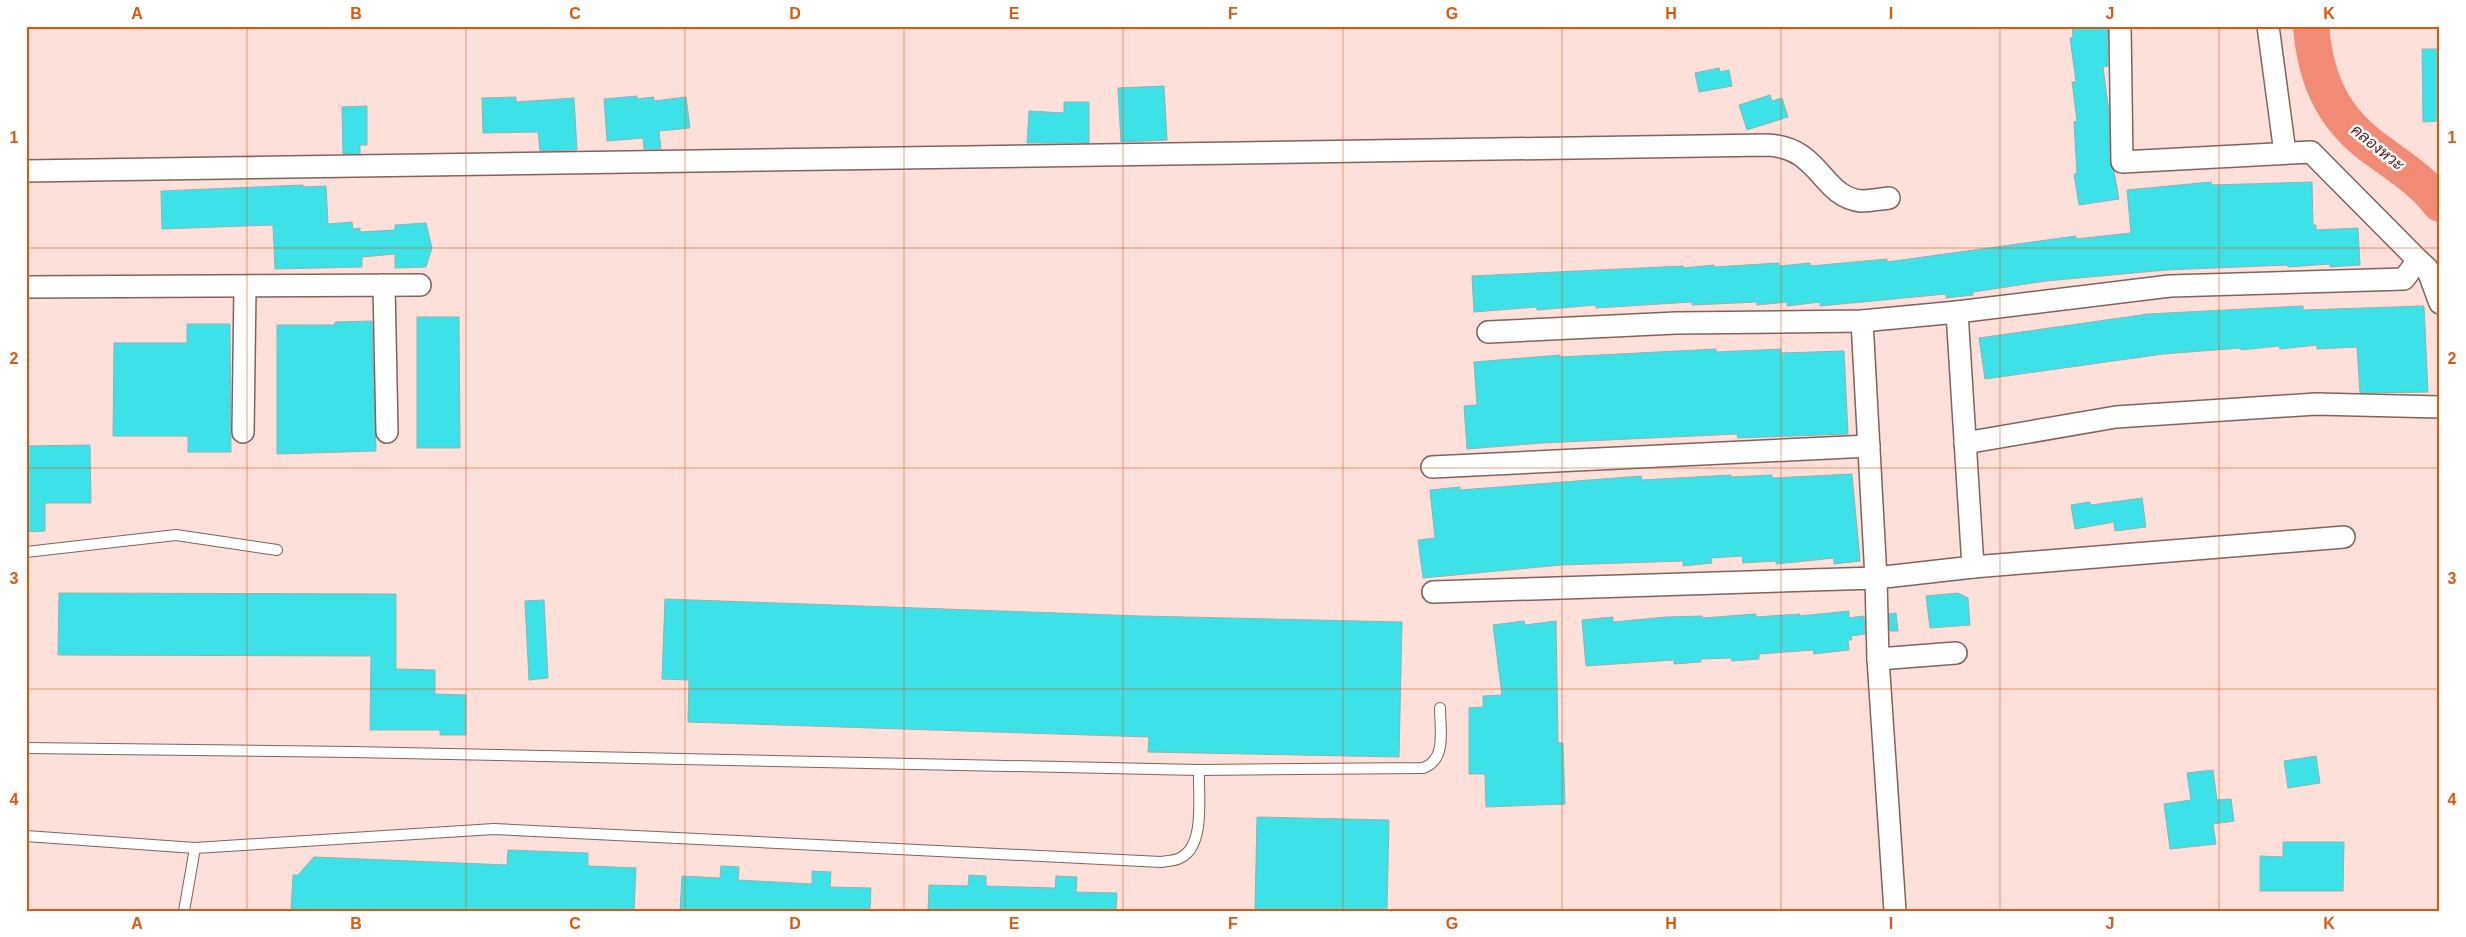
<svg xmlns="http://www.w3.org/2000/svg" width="2466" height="937" font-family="Helvetica,Sarabun,sans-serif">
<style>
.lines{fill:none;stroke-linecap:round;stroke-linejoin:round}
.river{stroke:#f28b75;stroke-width:36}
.building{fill:#3ce2e8;stroke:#8db3b4}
.lane-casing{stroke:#81635c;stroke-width:12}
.street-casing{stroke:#81635c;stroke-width:24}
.lane{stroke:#fff;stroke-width:10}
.street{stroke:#fff;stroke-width:21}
.grid{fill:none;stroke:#df560d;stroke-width:1;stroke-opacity:0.55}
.labels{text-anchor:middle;stroke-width:5;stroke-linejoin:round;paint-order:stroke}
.water-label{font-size:16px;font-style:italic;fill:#5e1e11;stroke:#fff}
.neatline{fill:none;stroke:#df560d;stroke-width:2}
.grid-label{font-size:16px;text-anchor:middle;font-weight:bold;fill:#df560d}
</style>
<rect width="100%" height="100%" fill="#fce0d9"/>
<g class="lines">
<path class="river" d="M2311 26C2315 75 2330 114 2370 145 2395 164 2421 179 2440 204"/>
</g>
<g class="building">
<path d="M2072 26H2108V66L2103 67 2109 112 2110 162 2114 171 2119 199 2079 205 2074 174H2077L2074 122 2077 121 2072 82H2076L2070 38 2073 37Z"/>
<path d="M2422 49H2440V121L2423 122Z"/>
<path d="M1719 68 1720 72 1729 70 1732 86 1699 92 1695 73Z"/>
<path d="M1164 86 1167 140 1121 142 1118 88Z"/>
<path d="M1770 95 1772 101 1782 98 1788 117 1747 130 1739 105Z"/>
<path d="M637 96V99L654 97V101L686 97 690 128 659 131 661 149H644L643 138 607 141 604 99Z"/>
<path d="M516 97V102L574 98 577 150 540 151 538 132 483 133 482 98Z"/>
<path d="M1064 102H1089V143H1027L1029 111 1064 113Z"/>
<path d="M367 106V145H360V154H343L342 107Z"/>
<path d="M2211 182 2212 185 2312 182 2313 225H2316V230L2358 228 2360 265 2330 267V264L2288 267 2287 265 2166 270 2046 281 1973 292V295L1946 298V294L1820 306V302L1787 306V302L1757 305V302L1692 305V302L1596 308V305L1537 310V307L1474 312 1472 276 1683 266V268L1714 265V267L1779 263V266L1810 263V266L1887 259V262L2076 236V239L2131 233 2127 190Z"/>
<path d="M303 185V187L326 186 328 224 352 222 353 229 360 228V232L395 230V225L426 223 432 248 426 267 395 268V254L362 257V267L275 269 273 225 162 229 161 191Z"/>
<path d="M2303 306V310L2424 306 2428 392 2360 393 2357 347 2317 349V345L2280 349 2279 346 2241 350V348L2163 354 1985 379 1979 338 2148 314Z"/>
<path d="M417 317H459L460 448H417Z"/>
<path d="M372 321 376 451 277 454V325H335V322Z"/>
<path d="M187 324H230L231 452H188V436H113L114 343H187Z"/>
<path d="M1716 349V352L1781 349V353L1844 351 1848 434 1738 438 1737 434 1542 443 1467 449 1464 406 1477 405 1474 362 1560 355V357Z"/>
<path d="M90 445 91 503H45V531L26 532V446Z"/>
<path d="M1852 474 1860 561 1834 564V558L1776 564V561L1743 563 1742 556 1711 558 1712 563 1683 566V561L1561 565 1423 578 1418 540 1435 538 1430 490 1460 487V490L1641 476 1642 480 1731 475V477L1772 475V478Z"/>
<path d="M2142 498 2146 527 2115 531 2114 522 2075 529 2071 505 2090 502 2091 505Z"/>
<path d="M59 593 396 594V669L435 670V694L466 695V735H440V730H370L371 656 58 655Z"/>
<path d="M1958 593 1968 598 1970 625 1930 628 1926 596Z"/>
<path d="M665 599 1141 616 1402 622 1399 757 1148 752 1149 737 688 722 689 680 662 679Z"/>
<path d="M544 600 548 678 529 680 525 601Z"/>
<path d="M1849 611V618L1864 616 1865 634 1851 636 1852 640H1848L1849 650 1814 654 1813 650 1759 654V659L1732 661 1731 658 1701 659V662L1674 664V660L1586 666 1582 620 1613 617V622L1666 617 1702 616V618L1756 614V617L1800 614V616Z"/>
<path d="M1896 613 1898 631H1890L1889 614Z"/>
<path d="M1524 621 1525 625 1556 621 1558 743H1563L1565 804 1486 807 1485 774H1469V708L1483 707V696L1502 695 1493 625Z"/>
<path d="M2316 756 2320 783 2288 788 2284 761Z"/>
<path d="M2213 770 2217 800 2231 799 2234 821 2213 824 2216 844 2170 849 2164 804 2191 800 2187 773Z"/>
<path d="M1257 817 1389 820 1387 911 1255 910Z"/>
<path d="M2283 842H2344L2343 891H2260V856L2283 857Z"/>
<path d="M508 850 588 853V866L636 868 634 911H291L293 875H298L314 857 507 865Z"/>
<path d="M721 866 739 867 738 880 812 884V871L831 872 830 887 871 888 870 911H680L682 876 720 878Z"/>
<path d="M969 875 986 876V886L1055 888 1056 876 1077 877 1076 892 1117 893 1116 911H928L929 885 968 886Z"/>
</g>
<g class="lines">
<defs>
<g id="lane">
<path d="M26 552 176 535 277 550"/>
<path d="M26 748 352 752 1199 770 1423 768C1447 760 1440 729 1440 708"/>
<path d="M26 836 195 848 494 829 1161 862C1166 861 1175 861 1180 858 1206 846 1198 795 1199 770"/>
<path d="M184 911 195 848"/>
</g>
<g id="street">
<path d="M2268 26 2285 153"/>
<path d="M26 171 1767 145C1821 147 1821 197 1861 201 1870 201 1880 199 1889 198"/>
<path d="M2418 260 2427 268 2440 303"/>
<path d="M384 285 387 432"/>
<path d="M26 287 420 285"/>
<path d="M1957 312 2170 286 2404 279 2418 260 2311 152 2122 162 2120 26"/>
<path d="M1862 321 1876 578 1973 567 2344 537"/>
<path d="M1488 332 1676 323 1862 321 1957 312 1973 567"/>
<path d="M243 432 245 287"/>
<path d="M1965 443 2116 417 2316 404 2440 407"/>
<path d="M1432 467 1869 446"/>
<path d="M1433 592 1876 578 1878 659 1895 911"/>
<path d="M1878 659 1956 653"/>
</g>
</defs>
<use href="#lane" class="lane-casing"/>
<use href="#street" class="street-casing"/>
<use href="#lane" class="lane"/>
<use href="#street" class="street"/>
</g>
<path class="grid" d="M247 26V911M466 26V911M685 26V911M904 26V911M1123 26V911M1343 26V911M1562 26V911M1781 26V911M2000 26V911M2219 26V911M26 248H2440M26 468H2440M26 689H2440"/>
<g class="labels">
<g class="water-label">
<text transform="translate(2378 147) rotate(39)" y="6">คลองหวะ</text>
</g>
</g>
<rect width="2466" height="937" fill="none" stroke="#ffffff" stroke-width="55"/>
<rect x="28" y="28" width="2410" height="882" class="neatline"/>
<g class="grid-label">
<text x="137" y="19">A</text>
<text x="356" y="19">B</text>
<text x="575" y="19">C</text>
<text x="795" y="19">D</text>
<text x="1014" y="19">E</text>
<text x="1233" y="19">F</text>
<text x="1452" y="19">G</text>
<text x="1671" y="19">H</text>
<text x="1891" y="19">I</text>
<text x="2110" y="19">J</text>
<text x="2329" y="19">K</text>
<text x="14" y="143">1</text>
<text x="2452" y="143">1</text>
<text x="14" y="364">2</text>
<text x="2452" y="364">2</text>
<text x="14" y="584">3</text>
<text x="2452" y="584">3</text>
<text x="14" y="805">4</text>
<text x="2452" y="805">4</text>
<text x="137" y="929">A</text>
<text x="356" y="929">B</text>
<text x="575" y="929">C</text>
<text x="795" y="929">D</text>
<text x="1014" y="929">E</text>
<text x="1233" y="929">F</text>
<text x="1452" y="929">G</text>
<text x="1671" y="929">H</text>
<text x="1891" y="929">I</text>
<text x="2110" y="929">J</text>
<text x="2329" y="929">K</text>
</g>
</svg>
